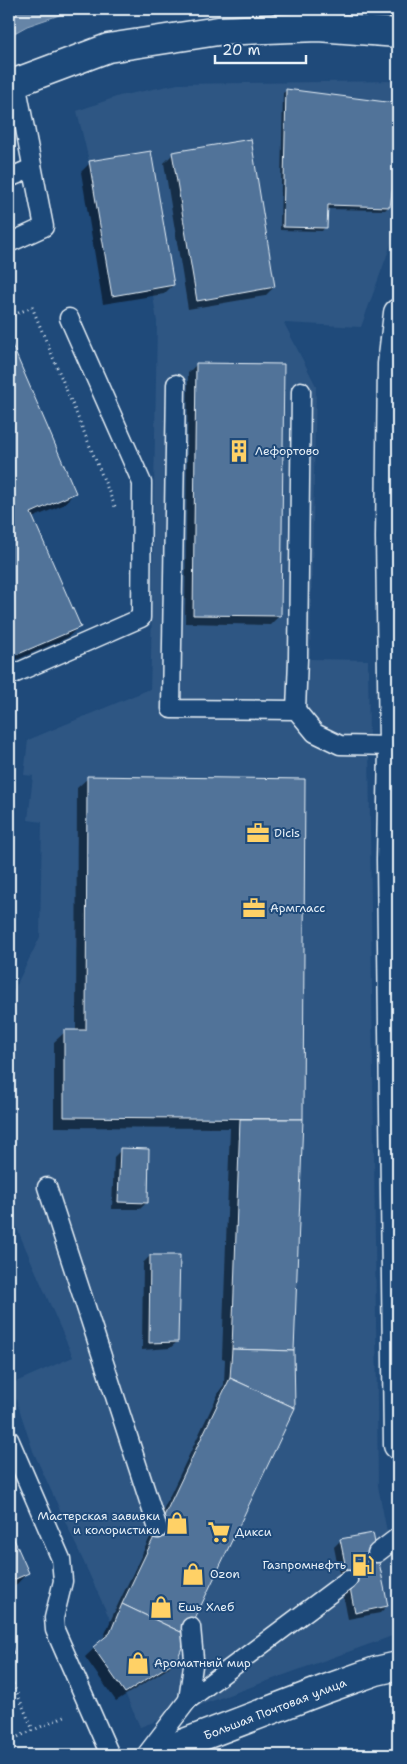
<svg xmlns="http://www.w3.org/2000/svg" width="407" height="1764" font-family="'Shantell Sans',sans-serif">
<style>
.built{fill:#2e5683}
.water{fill:#6685a7;stroke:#9ab0c7}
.shadow{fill:#0007}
.building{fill:#517399;stroke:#e8f1f8}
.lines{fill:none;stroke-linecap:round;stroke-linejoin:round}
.lane-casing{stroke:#e8f1f8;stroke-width:21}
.street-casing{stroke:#e8f1f8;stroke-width:31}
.secondary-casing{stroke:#e8f1f8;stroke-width:31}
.path{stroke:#e8f1f8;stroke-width:3;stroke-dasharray:1 4;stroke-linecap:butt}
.lane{stroke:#1f4a7a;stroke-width:18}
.street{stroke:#1f4a7a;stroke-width:28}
.secondary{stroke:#1f4a7a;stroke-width:28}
.labels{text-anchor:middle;stroke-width:4;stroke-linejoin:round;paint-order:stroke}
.poi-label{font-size:12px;fill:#e8f1f8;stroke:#1f4a7a;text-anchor:start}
.street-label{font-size:12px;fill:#e8f1f8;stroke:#1f4a7a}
</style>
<rect width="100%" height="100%" fill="#1f4a7a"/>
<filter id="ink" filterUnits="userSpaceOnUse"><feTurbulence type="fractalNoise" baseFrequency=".02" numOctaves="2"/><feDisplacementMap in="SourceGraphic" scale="10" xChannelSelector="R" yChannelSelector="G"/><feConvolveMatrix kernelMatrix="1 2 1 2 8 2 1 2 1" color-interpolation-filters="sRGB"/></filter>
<g filter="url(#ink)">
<path class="built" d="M398 81V225L361 327 284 323 316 386 310 659 368 660 378 1486 398 1588V1629L395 1635 140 1727 125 1693 93 1647 110 1633 113 1626 33 1451 11 1384 73 1357 9 1210V1000L40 937 42 822 28 820 33 776 24 775 28 740 150 689 151 658 157 322 152 289 112 296 89 161 77 111 119 96 178 84Z"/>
<path class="water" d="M9 9H77L27 26 9 36Z"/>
<g class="shadow">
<path d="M287 90 388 207 385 210 326 209 325 227 322 231 280 230 283 93Z"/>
<path d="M173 154 274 287 265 296 188 309 164 163Z"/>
<path d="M90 163 173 285 164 294 103 304 81 172Z"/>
<path d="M9 341 74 493 63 505 32 518 79 627 67 638 9 663Z"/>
<path d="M197 364 279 616 270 625 185 623 188 373Z"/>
<path d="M88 778 304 780 301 1119 186 1635 176 1660 167 1669 116 1701 85 1657 102 1641 113 1615 220 1390 224 1385 225 1359 222 1358 230 1128 54 1127V1042L65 1032H76L77 788Z"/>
<path d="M121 1150 147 1202 140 1209H112L114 1157Z"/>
<path d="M150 1256 177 1342 170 1348 142 1350 143 1263Z"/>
<path d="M9 1531 27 1573 16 1585 9 1588Z"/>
<path d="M341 1540 387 1606 380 1613 348 1619 334 1547Z"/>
</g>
<g class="building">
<path d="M286 89 394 103 395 172 390 207 328 205 327 228 283 227Z"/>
<path d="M251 139 275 287 197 301 172 152Z"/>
<path d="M151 151 174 285 112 296 89 161Z"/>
<path d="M9 338 76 493 31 513 81 627 9 658V563L11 562 9 557Z"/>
<path d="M196 363 284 364 281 616 193 615Z"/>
<path d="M87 776 305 779 303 1119 64 1117V1030H86Z"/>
<path d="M240 1119H303L294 1351 232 1349Z"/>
<path d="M120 1148 149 1149 148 1203 118 1202Z"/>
<path d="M150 1255H180L178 1342 149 1343Z"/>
<path d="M232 1349 294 1351 295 1408 230 1378Z"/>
<path d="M230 1378 295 1408 187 1635 122 1604Z"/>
<path d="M9 1528 29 1573 9 1582Z"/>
<path d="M373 1533 388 1606 355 1613 340 1539Z"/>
<path d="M122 1604 187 1635 177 1660 125 1693 93 1647 110 1633Z"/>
<path d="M9 1641 14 1653 9 1656Z"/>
</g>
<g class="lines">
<defs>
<g id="lane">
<path d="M9 178 32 168"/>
<path d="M9 243 44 227 16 82"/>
<path d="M176 384 171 709 296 710 315 733 340 745 393 746"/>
<path d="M9 676 141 618 142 483 69 318"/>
<path d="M296 710 298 659 301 391"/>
<path d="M47 1187 158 1529"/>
<path d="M9 1439 61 1559 63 1581 54 1618 55 1630 110 1755"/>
<path d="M377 1553 398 1537"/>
<path d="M188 1700 194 1659 191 1627"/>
<path d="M146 1755 188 1700 348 1580"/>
</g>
<path id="street" d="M398 313 392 364 390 538 393 746 391 860 398 1445"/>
<g id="secondary">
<path d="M9 85 108 48 218 31 318 27 398 33"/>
<path d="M153 1755 323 1690 376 1671 398 1666"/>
</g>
</defs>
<use href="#lane" class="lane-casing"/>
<use href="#street" class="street-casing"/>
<use href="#secondary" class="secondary-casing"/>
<g class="path">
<path d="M9 317 32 307 116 509"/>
<path d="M9 1675 33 1730"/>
<path d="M9 1741 67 1715"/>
</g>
<use href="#lane" class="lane"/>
<use href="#street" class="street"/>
<use href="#secondary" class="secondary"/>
</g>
</g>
<defs>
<symbol id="building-bare" viewBox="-9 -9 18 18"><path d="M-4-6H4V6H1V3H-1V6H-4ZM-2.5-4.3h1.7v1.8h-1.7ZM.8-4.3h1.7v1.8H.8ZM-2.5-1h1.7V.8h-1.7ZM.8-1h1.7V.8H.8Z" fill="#ffd166" stroke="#1f4a7a" stroke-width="2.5" paint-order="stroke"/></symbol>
<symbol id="office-bare" viewBox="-9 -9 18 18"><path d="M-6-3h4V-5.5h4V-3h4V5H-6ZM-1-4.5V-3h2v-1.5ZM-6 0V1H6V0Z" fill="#ffd166" stroke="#1f4a7a" stroke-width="2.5" paint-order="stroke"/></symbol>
<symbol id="shop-bare" viewBox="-9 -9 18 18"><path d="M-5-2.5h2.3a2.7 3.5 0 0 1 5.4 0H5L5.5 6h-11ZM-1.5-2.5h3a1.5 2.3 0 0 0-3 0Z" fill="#ffd166" stroke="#1f4a7a" stroke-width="2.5" paint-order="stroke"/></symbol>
<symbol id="supermarket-bare" viewBox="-9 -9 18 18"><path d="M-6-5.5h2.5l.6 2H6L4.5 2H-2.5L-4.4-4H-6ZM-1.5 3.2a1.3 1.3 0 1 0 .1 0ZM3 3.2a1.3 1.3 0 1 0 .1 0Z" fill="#ffd166" stroke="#1f4a7a" stroke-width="2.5" paint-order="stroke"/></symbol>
<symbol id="fuel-bare" viewBox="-9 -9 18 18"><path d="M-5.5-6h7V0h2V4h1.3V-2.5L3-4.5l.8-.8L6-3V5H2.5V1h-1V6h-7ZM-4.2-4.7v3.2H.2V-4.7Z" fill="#ffd166" stroke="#1f4a7a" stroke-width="2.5" paint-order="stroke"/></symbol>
</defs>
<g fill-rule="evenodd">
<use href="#building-bare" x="223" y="435" width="32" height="32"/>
<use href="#office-bare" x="242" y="817" width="32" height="32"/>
<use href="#office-bare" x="238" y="892" width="32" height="32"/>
<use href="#shop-bare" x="161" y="1507" width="32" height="32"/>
<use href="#supermarket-bare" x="203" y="1516" width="32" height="32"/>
<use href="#fuel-bare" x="347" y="1549" width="32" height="32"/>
<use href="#shop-bare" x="177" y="1558" width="32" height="32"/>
<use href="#shop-bare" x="145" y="1591" width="32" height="32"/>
<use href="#shop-bare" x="122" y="1647" width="32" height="32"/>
</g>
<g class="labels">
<g class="poi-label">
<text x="255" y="455">Лефортово</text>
<text x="274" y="837">Dicis</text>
<text x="270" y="912">Армгласс</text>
<text x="160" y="1520" text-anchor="end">Мастерская завивки<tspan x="160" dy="14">и колористики</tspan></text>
<text x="235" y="1536">Дикси</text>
<text x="346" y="1569" text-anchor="end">Газпромнефть</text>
<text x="210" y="1578">Ozon</text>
<text x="178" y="1611">Ешь Хлеб</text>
<text x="154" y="1667">Ароматный мир</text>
</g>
<g class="street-label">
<text transform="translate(275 1709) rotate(-21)" y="4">Большая Почтовая улица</text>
</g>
</g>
<rect width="407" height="1764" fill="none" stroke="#1f4a7a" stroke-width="30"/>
<rect x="15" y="15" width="377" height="1734" fill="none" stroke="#e8f1f8" stroke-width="2" filter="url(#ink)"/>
<path d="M215 55v8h91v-8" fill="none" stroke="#e8f1f8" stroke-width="2.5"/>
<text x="222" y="55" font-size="15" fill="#e8f1f8" stroke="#1f4a7a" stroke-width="4" paint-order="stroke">20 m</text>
</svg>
